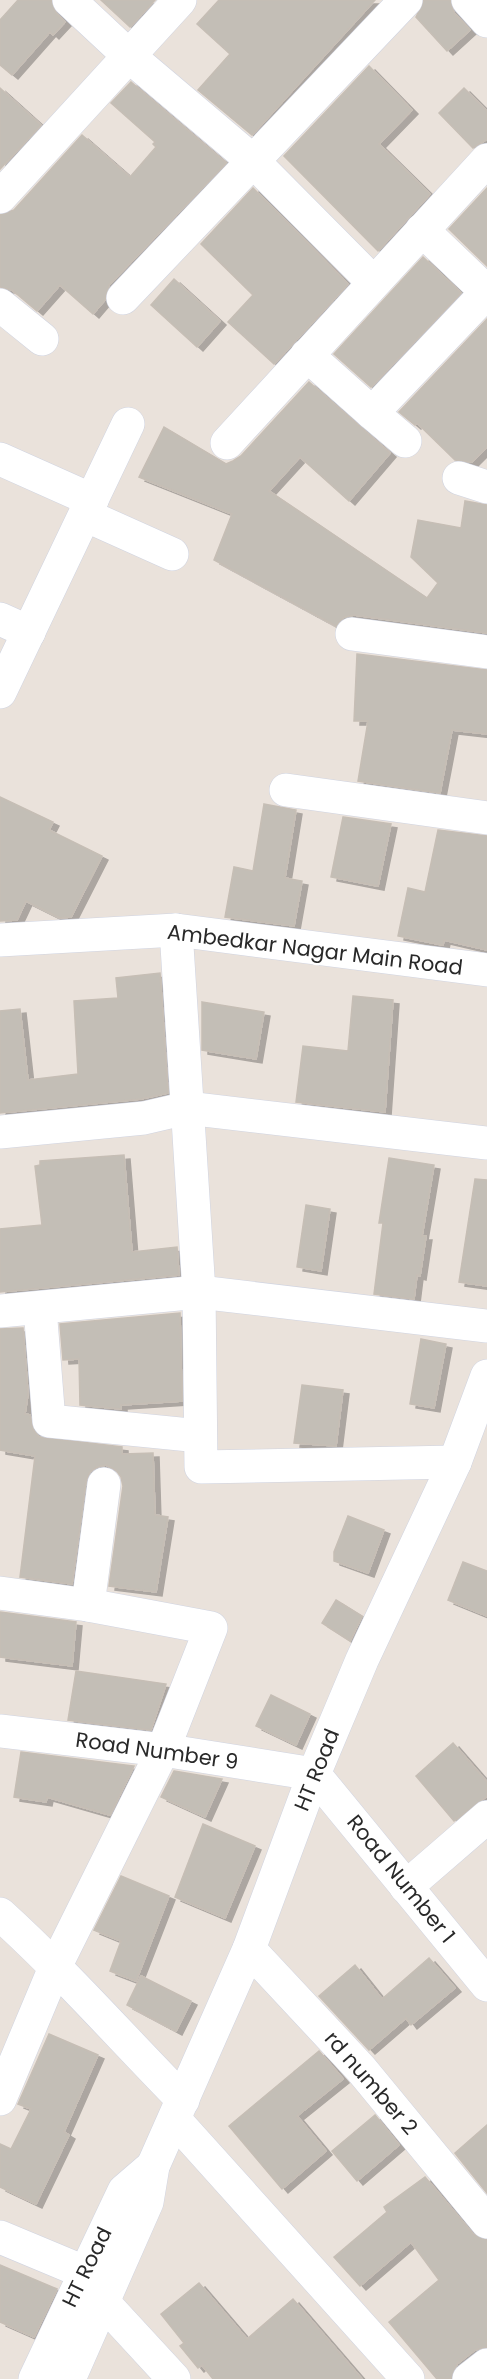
<svg xmlns="http://www.w3.org/2000/svg" width="487" height="2379" font-family="Poppins,sans-serif">
<style>
.building{fill:#c3beb6;stroke:#c6beb5;stroke-width:1.5;filter:url(#shadow)}
.lines{fill:none;stroke-linecap:round;stroke-linejoin:round}
.minor-casing{stroke:#d0d4e1;stroke-width:34}
.minor{stroke:#fff;stroke-width:33}
.labels{text-anchor:middle;stroke-width:4.5;stroke-linejoin:round;paint-order:stroke}
.street-label{font-size:21px;fill:#292929;stroke:#fff}
</style>
<defs>
<filter id="shadow"><feDropShadow dx="6" dy="4" stdDeviation="0" flood-color="#0004"/></filter>
</defs>
<rect width="100%" height="100%" fill="#eae2db"/>
<g class="building">
<path d="M18 0H51L56 13 65 22 53 35 50 32 12 75 0 65V20Z"/>
<path d="M101 0H155L130 27Z"/>
<path d="M219 0H375L252 135 198 90 230 54 197 24Z"/>
<path d="M424 0H450L454 13 470 30 447 51 416 17Z"/>
<path d="M369 66 412 110 379 144 430 194 378 251 284 156Z"/>
<path d="M131 82 226 163 109 285 105 300 93 314 60 285 37 311 12 290 0 287V215L14 210 82 135 130 177 156 147 153 144 155 142 111 103Z"/>
<path d="M0 88 41 125 0 169Z"/>
<path d="M464 88 487 111V139L473 148 439 113Z"/>
<path d="M253 188 348 284 274 364 228 322 253 295 201 244Z"/>
<path d="M487 188V266L449 229Z"/>
<path d="M423 257 461 293 371 387 334 354Z"/>
<path d="M174 279 220 321 197 347 151 305Z"/>
<path d="M487 319V447L472 462 455 460 417 423 415 425 399 412Z"/>
<path d="M309 382 390 453 349 501 300 457 269 491 427 598 438 583 411 557 418 520 461 528 465 501 487 505V633L354 615 344 617 336 626 214 560 232 514 139 477 164 427 226 464 233 461 241 456Z"/>
<path d="M357 654 487 670V734L452 730 440 793 358 781 368 721H354Z"/>
<path d="M0 797 53 822 49 830 102 856 71 917 60 918 26 901 17 920 0 921Z"/>
<path d="M264 804 296 810 285 878 302 881 294 926 225 917 234 867 253 871Z"/>
<path d="M343 817 391 824 378 886 331 877Z"/>
<path d="M438 830 487 836V950L444 940 443 945 398 936 408 888 425 892Z"/>
<path d="M160 973 168 1093 141 1099 0 1113V1011L20 1009 28 1080 78 1074 74 1001 118 998 116 978Z"/>
<path d="M353 996 393 1000 385 1112 296 1102 303 1046 348 1051Z"/>
<path d="M202 1002 264 1012 256 1059 202 1050Z"/>
<path d="M124 1155 132 1252 177 1247 179 1275 0 1292V1229L42 1225 35 1166 40 1165V1161Z"/>
<path d="M389 1158 434 1165 422 1236H426L420 1276 417 1275 414 1299 374 1294 383 1223H379Z"/>
<path d="M475 1179 487 1180V1286L459 1282Z"/>
<path d="M306 1205 330 1209 321 1271 297 1267Z"/>
<path d="M180 1313 182 1401 121 1405V1409L80 1405 79 1359 63 1360 60 1324Z"/>
<path d="M23 1328 28 1394 25 1414 30 1415 33 1430 39 1437 122 1447V1454L153 1453 155 1515 168 1517 156 1592 109 1586 123 1486 121 1477 116 1470 106 1465 97 1467 90 1472 86 1481 72 1584 20 1577 35 1456 0 1450V1329Z"/>
<path d="M421 1339 446 1344 434 1408 410 1404Z"/>
<path d="M302 1385 343 1390 336 1446 294 1443Z"/>
<path d="M348 1516 384 1530 368 1573 334 1561V1552Z"/>
<path d="M463 1562 487 1571V1616L448 1600Z"/>
<path d="M336 1600 362 1616 350 1641 322 1623Z"/>
<path d="M0 1612 76 1622 72 1666 0 1657Z"/>
<path d="M76 1671 166 1684 151 1730 68 1720Z"/>
<path d="M271 1695 310 1714 296 1745 256 1726Z"/>
<path d="M453 1743 487 1782V1796L454 1821 416 1776Z"/>
<path d="M21 1752 134 1766 110 1815 47 1797 46 1802 14 1797Z"/>
<path d="M174 1771 222 1779 205 1817 161 1797Z"/>
<path d="M203 1824 255 1846 225 1918 175 1897Z"/>
<path d="M121 1876 169 1896 136 1981 110 1971 121 1941 94 1930Z"/>
<path d="M429 1958 455 1988 411 2025 406 2018 369 2050 319 1996 355 1965 382 1999Z"/>
<path d="M141 1976 191 2001 176 2031 127 2005Z"/>
<path d="M49 2034 98 2055 64 2132 69 2135 36 2204 0 2187V2144L11 2149 31 2109 18 2104Z"/>
<path d="M319 2051 343 2079 297 2116 326 2151 282 2189 229 2126Z"/>
<path d="M375 2115 399 2145 357 2181 332 2151Z"/>
<path d="M487 2125V2193L455 2153Z"/>
<path d="M425 2177 473 2234 487 2240V2347L475 2350 457 2364 451 2379H437L389 2322 439 2280 411 2242 360 2286 334 2257 387 2212 384 2207Z"/>
<path d="M0 2265 57 2289 34 2337 0 2322Z"/>
<path d="M199 2283 247 2339 293 2299 362 2379H213L202 2365 198 2368 180 2346 184 2343 161 2314Z"/>
</g>
<g class="lines">
<defs>
<g id="minor">
<path d="M69 0 129 56 253 161 373 282"/>
<path d="M468 0 487 21"/>
<path d="M0 197 180 0"/>
<path d="M422 230 487 292"/>
<path d="M123 298 406 0"/>
<path d="M0 305 42 339"/>
<path d="M307 355 372 413 487 292"/>
<path d="M372 413 405 441"/>
<path d="M227 443 487 160"/>
<path d="M0 459 92 500"/>
<path d="M459 478 487 487"/>
<path d="M85 515 172 554"/>
<path d="M0 619 29 632"/>
<path d="M352 634 487 652"/>
<path d="M0 692 128 424"/>
<path d="M286 790 487 818"/>
<path d="M176 930 199 1292 201 1467 455 1462"/>
<path d="M0 940 176 930 487 970"/>
<path d="M0 1132 144 1118 187 1108 487 1143"/>
<path d="M40 1308 49 1421 200 1436"/>
<path d="M0 1311 199 1292 487 1326"/>
<path d="M0 1593 88 1605 211 1628 163 1750 56 1965 0 2099"/>
<path d="M88 1605 104 1484"/>
<path d="M0 1731 163 1750 314 1774"/>
<path d="M314 1774 487 1985"/>
<path d="M406 1887 487 1817"/>
<path d="M0 1914C64 1972 122 2038 183 2100"/>
<path d="M249 1949 361 2069 487 2222"/>
<path d="M175 2120 408 2379"/>
<path d="M0 2237 84 2272"/>
<path d="M103 2302 174 2379"/>
<path d="M35 2379 124 2191 153 2166"/>
<path d="M69 2379 147 2202 153 2166 249 1949 314 1774 362 1660 455 1462 487 1376"/>
<path d="M469 2379 487 2365"/>
</g>
</defs>
<use href="#minor" class="minor-casing"/>
<use href="#minor" class="minor"/>
</g>
<g class="labels">
<g class="street-label">
<text transform="translate(315 950) rotate(7)" y="7">Ambedkar Nagar Main Road</text>
<text transform="translate(157 1751) rotate(8)" y="7">Road Number 9</text>
<text transform="translate(317 1770) rotate(-68)" y="7">HT Road</text>
<text transform="translate(401 1879) rotate(51)" y="7">Road Number 1</text>
<text transform="translate(371 2083) rotate(49)" y="7">rd number 2</text>
<text transform="translate(87 2267) rotate(-64)" y="7">HT Road</text>
</g>
</g>
</svg>
